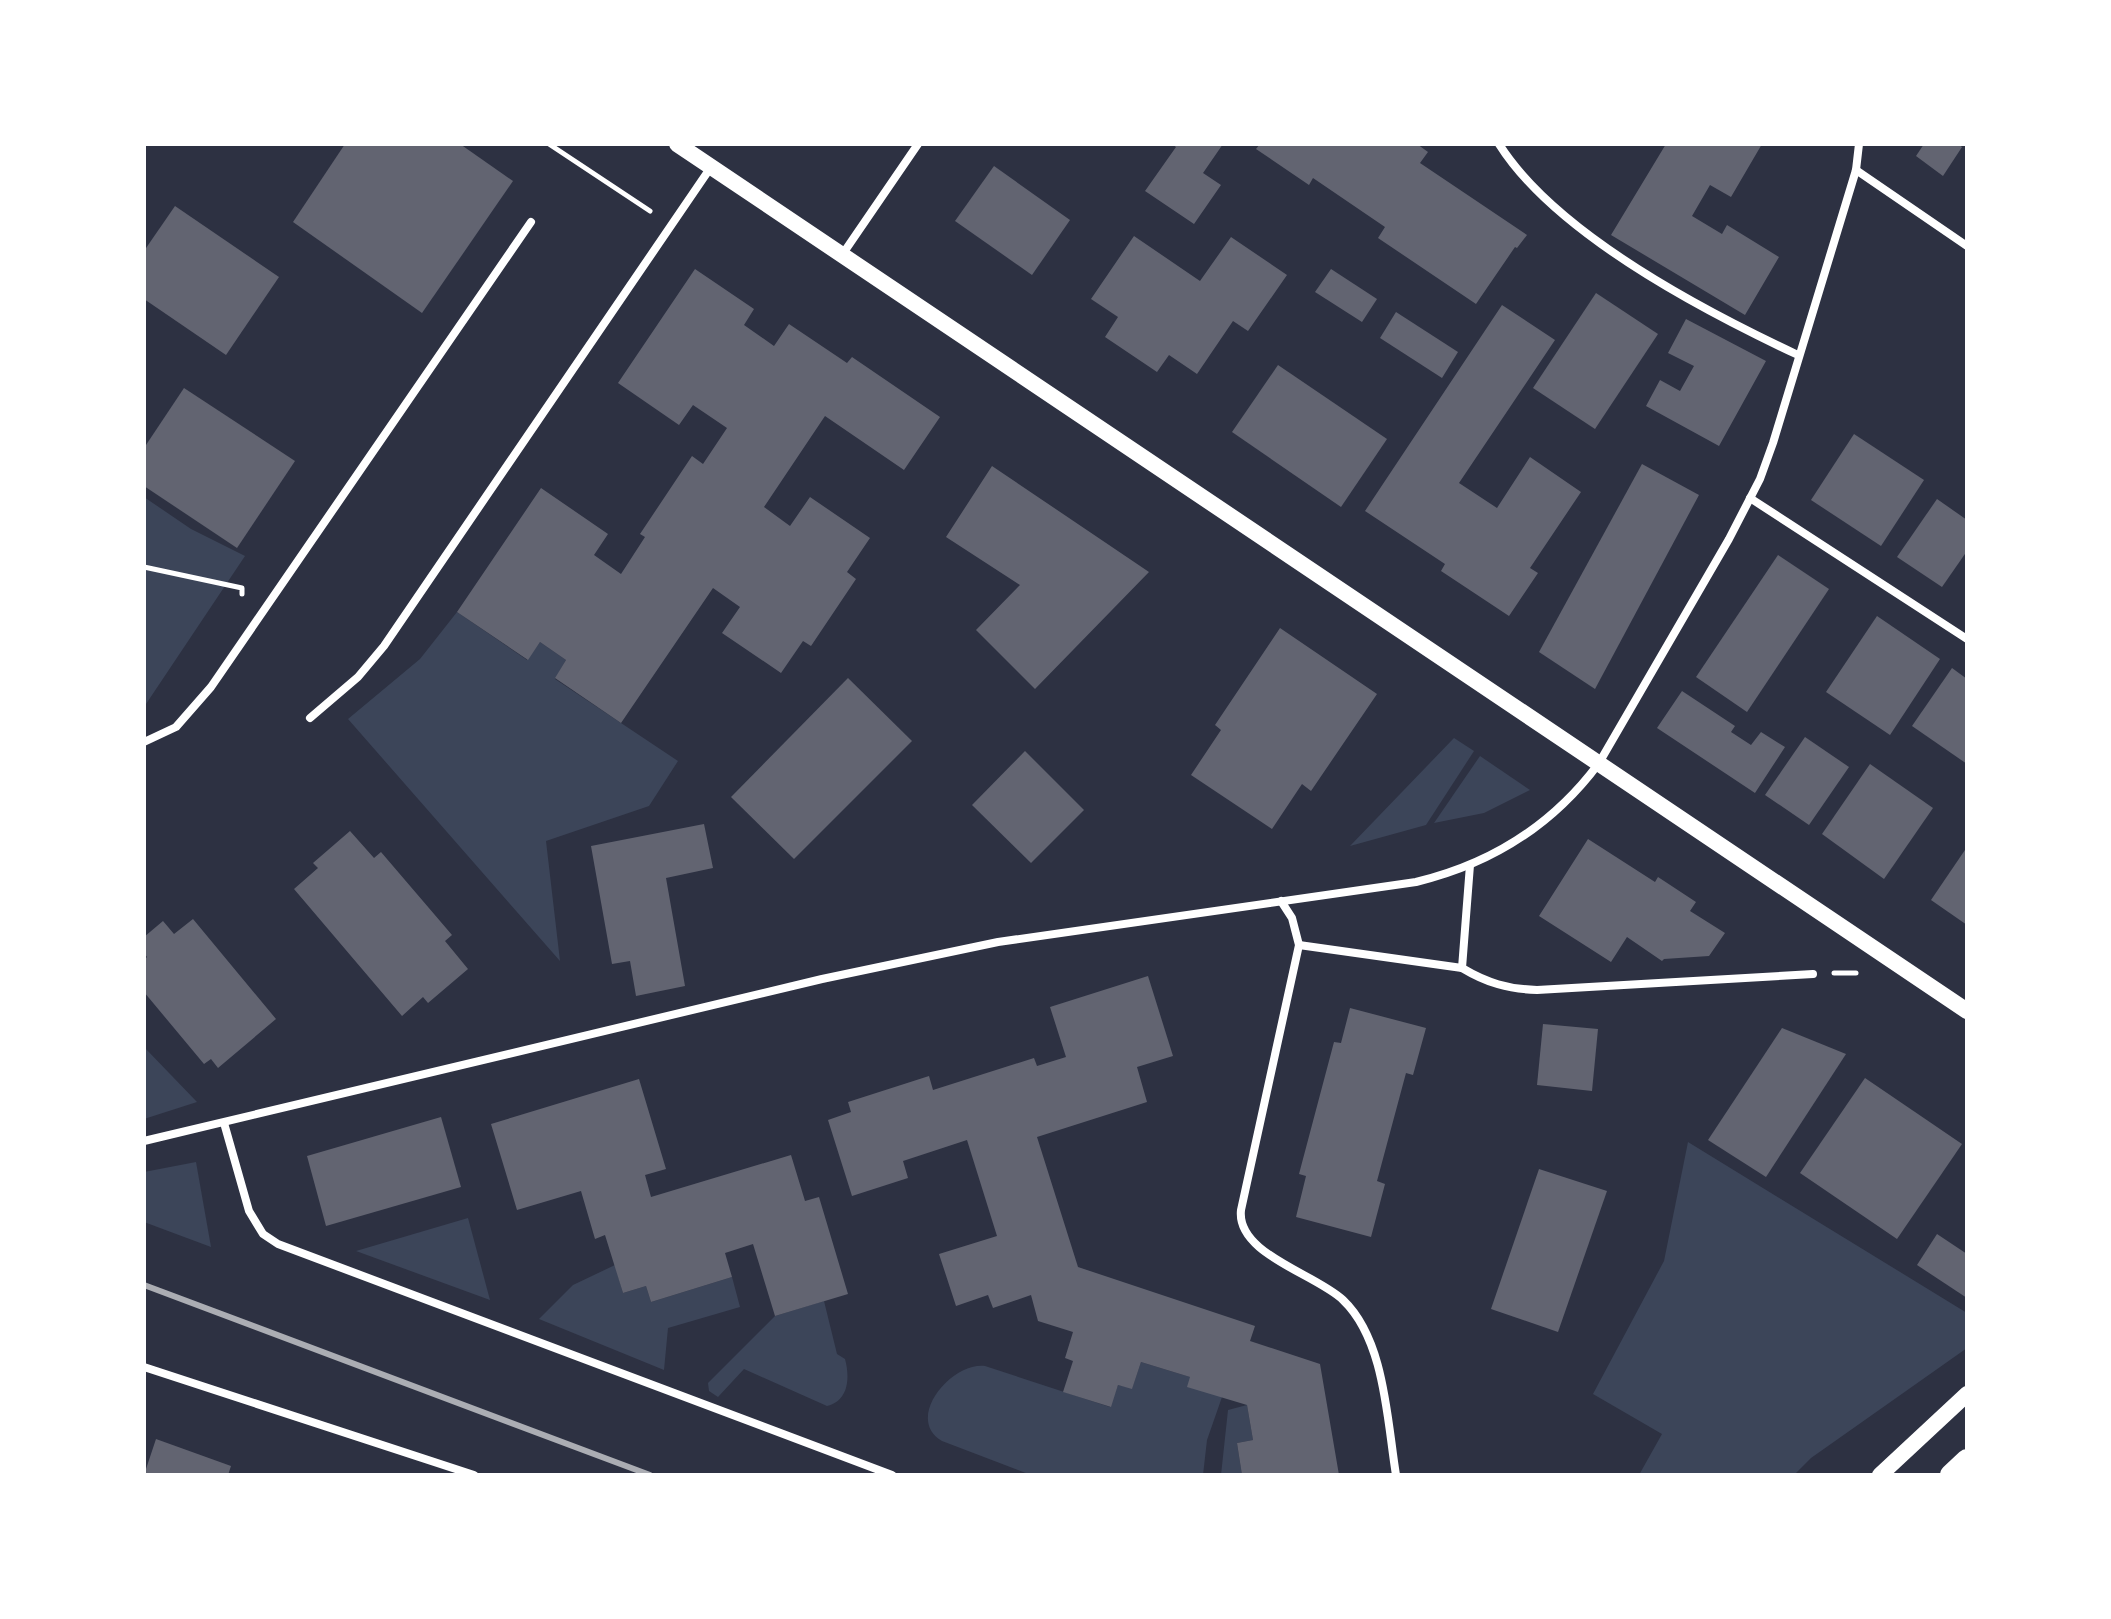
<svg xmlns="http://www.w3.org/2000/svg" width="2111" height="1619" font-family="Quicksand,sans-serif">
<style>
.green{fill:#3c4559}
.building{fill:#626471}
.lines{fill:none;stroke-linecap:round;stroke-linejoin:round}
.path{stroke:#fff;stroke-width:5}
.minor{stroke:#fff;stroke-width:8}
.secondary{stroke:#fff;stroke-width:16}
.trunk{stroke:#fff;stroke-width:22}
.rail{stroke:#abadb3;stroke-width:6}
</style>
<rect width="100%" height="100%" fill="#2d3142"/>
<g class="green">
<path d="M144 497 191 529 245 556 144 707Z"/>
<path d="M457 612 527 660 540 642 566 660 555 679 678 761 649 806 546 841 560 961 348 719 420 659Z"/>
<path d="M1454 738 1474 751 1426 825 1350 846Z"/>
<path d="M1480 756 1530 790 1484 813 1434 823Z"/>
<path d="M144 1047 197 1102 144 1119Z"/>
<path d="M1688 1142 1967 1313V1348L1811 1458 1794 1475H1639L1662 1434 1593 1394 1664 1261Z"/>
<path d="M196 1162 211 1247 144 1222V1172Z"/>
<path d="M468 1218 490 1300 356 1251Z"/>
<path d="M615 1265 623 1293 646 1286 651 1302 732 1277 740 1307 668 1328 664 1370 539 1319 573 1285Z"/>
<path d="M824 1301 837 1354 845 1359C850 1377 849 1401 827 1406L744 1369 718 1397 709 1391 708 1383 775 1316Z"/>
<path d="M1141 1362 1190 1377 1222 1397 1207 1440 1203 1475H1031L942 1441C904 1419 951 1362 985 1366L1110 1407 1118 1385 1132 1388Z"/>
<path d="M1247 1405 1253 1440 1237 1443 1242 1475H1221L1228 1410Z"/>
</g>
<g class="building">
<path d="M345 144H460L513 181 422 313 293 222Z"/>
<path d="M1172 144H1223L1203 173 1221 185 1194 224 1145 191 1176 147Z"/>
<path d="M1260 144H1417L1428 152 1420 163 1527 235 1517 248 1515 247 1476 304 1378 238 1385 227 1313 178 1309 185 1256 149Z"/>
<path d="M1666 144H1762L1731 197 1710 185 1692 216 1722 234 1727 225 1779 257 1745 315 1611 235Z"/>
<path d="M1924 144H1958L1962 147 1943 176 1916 156Z"/>
<path d="M994 166 1070 220 1032 275 955 221Z"/>
<path d="M175 206 279 277 226 355 144 299V251Z"/>
<path d="M1134 236 1200 281 1231 237 1287 275 1248 331 1233 321 1197 374 1169 355 1157 372 1105 337 1118 317 1091 299Z"/>
<path d="M695 269 754 309 744 325 774 346 789 324 847 363 852 357 940 417 904 470 825 416 764 507 790 526 810 497 870 538 847 572 856 579 811 646 803 641 781 673 722 633 740 607 713 588 621 723 555 678 566 660 540 642 528 660 457 612 541 488 608 534 594 555 621 574 645 537 640 534 692 456 703 464 727 428 693 405 679 425 618 383Z"/>
<path d="M1331 269 1377 299 1362 322 1315 292Z"/>
<path d="M1596 293 1658 334 1595 429 1533 388Z"/>
<path d="M1502 305 1555 340 1459 483 1497 508 1530 457 1581 492 1530 568 1538 573 1509 616 1441 571 1445 564 1365 511Z"/>
<path d="M1396 312 1458 352 1442 378 1380 338Z"/>
<path d="M1686 319 1766 361 1719 446 1646 406 1660 380 1680 391 1694 366 1668 353Z"/>
<path d="M1278 365 1387 439 1341 507 1232 432Z"/>
<path d="M184 388 295 461 237 548 144 486V448Z"/>
<path d="M1854 434 1924 480 1881 546 1811 500Z"/>
<path d="M1642 464 1699 495 1595 689 1539 652Z"/>
<path d="M992 466 1149 572 1035 689 976 630 1020 585 946 537Z"/>
<path d="M1937 499 1967 520V551L1942 587 1897 557Z"/>
<path d="M1778 555 1829 589 1747 712 1696 677Z"/>
<path d="M1877 616 1940 659 1890 735 1826 692Z"/>
<path d="M1280 628 1377 694 1311 791 1302 784 1272 829 1191 775 1221 730 1215 725Z"/>
<path d="M1952 668 1967 679V764L1912 726Z"/>
<path d="M848 678 912 741 794 859 731 797Z"/>
<path d="M1682 691 1735 726 1731 732 1751 745 1761 732 1785 747 1755 793 1657 728Z"/>
<path d="M1805 737 1849 767 1809 825 1765 795Z"/>
<path d="M1025 751 1084 810 1031 863 972 805Z"/>
<path d="M1870 764 1933 808 1884 879 1822 834Z"/>
<path d="M704 824 713 868 666 878 685 986 636 996 630 961 612 964 591 846Z"/>
<path d="M350 831 374 858 381 852 452 935 445 941 468 969 428 1003 423 997 402 1016 294 889 318 868 313 863Z"/>
<path d="M1588 839 1655 882 1658 877 1696 902 1690 911 1725 933 1709 956 1664 959 1662 961 1627 937 1611 962 1539 916Z"/>
<path d="M1967 847V925L1931 900Z"/>
<path d="M193 919 276 1019 218 1068 211 1059 204 1064 144 992V960L147 957 144 953V937L163 921 174 934Z"/>
<path d="M1148 976 1173 1056 1137 1067 1147 1102 1037 1137 1078 1267 1255 1326 1250 1341 1320 1364 1339 1475H1242L1237 1443 1253 1440 1247 1405 1187 1387 1190 1377 1141 1362 1132 1389 1118 1385 1111 1407 1063 1392 1073 1361 1065 1358 1073 1332 1038 1321 1031 1295 993 1308 988 1295 956 1306 939 1254 997 1236 967 1140 903 1161 908 1178 852 1196 828 1120 851 1112 848 1102 929 1076 933 1090 1034 1058 1037 1066 1066 1057 1050 1007Z"/>
<path d="M1350 1008 1426 1028 1413 1075 1406 1073 1377 1181 1385 1184 1371 1237 1296 1217 1306 1176 1299 1174 1334 1042 1341 1043Z"/>
<path d="M1543 1024 1598 1029 1592 1091 1537 1085Z"/>
<path d="M1782 1028 1846 1054 1766 1177 1708 1140Z"/>
<path d="M1865 1078 1962 1144 1897 1239 1800 1173Z"/>
<path d="M639 1079 666 1169 645 1175 651 1197 791 1155 805 1201 819 1197 848 1294 775 1316 753 1244 725 1253 732 1277 651 1302 646 1286 623 1293 605 1235 595 1239 581 1191 517 1210 491 1124Z"/>
<path d="M441 1117 461 1187 326 1226 307 1156Z"/>
<path d="M1539 1169 1607 1191 1558 1332 1491 1309Z"/>
<path d="M1937 1234 1967 1254V1298L1917 1265Z"/>
<path d="M156 1439 231 1466 228 1475H144Z"/>
</g>
<g class="lines">
<g class="path">
<path d="M549 144 650 211"/>
<path d="M144 567 242 588V594"/>
<path d="M1834 973H1856"/>
</g>
<g class="minor">
<path d="M1499 144C1555 233 1704 311 1798 355"/>
<path d="M1856 170 1967 246"/>
<path d="M842 255 918 144"/>
<path d="M1750 498 1967 639"/>
<path d="M310 718 358 677 384 646 711 167"/>
<path d="M144 742 176 727 211 687 531 222"/>
<path d="M1470 865 1462 968C1487 983 1508 989 1537 990L1813 974"/>
<path d="M1281 901 1292 918 1299 945 1241 1210C1236 1254 1316 1274 1343 1300 1385 1340 1387 1420 1396 1475"/>
<path d="M1299 945 1462 968"/>
<path d="M224 1123 249 1211 263 1234 278 1244 892 1475"/>
<path d="M144 1141 822 979 998 942 1416 882C1491 864 1553 825 1599 763L1729 539 1760 479 1773 443 1856 170 1859 144"/>
<path d="M144 1367 474 1475"/>
</g>
<g class="secondary">
<path d="M677 144 1967 1011"/>
<path d="M1880 1475 1967 1394"/>
</g>
<path class="trunk" d="M1951 1475 1967 1460"/>
<path class="rail" d="M144 1285 650 1475"/>
</g>
<rect width="2111" height="1619" fill="none" stroke="#ffffff" stroke-width="292"/>
</svg>
